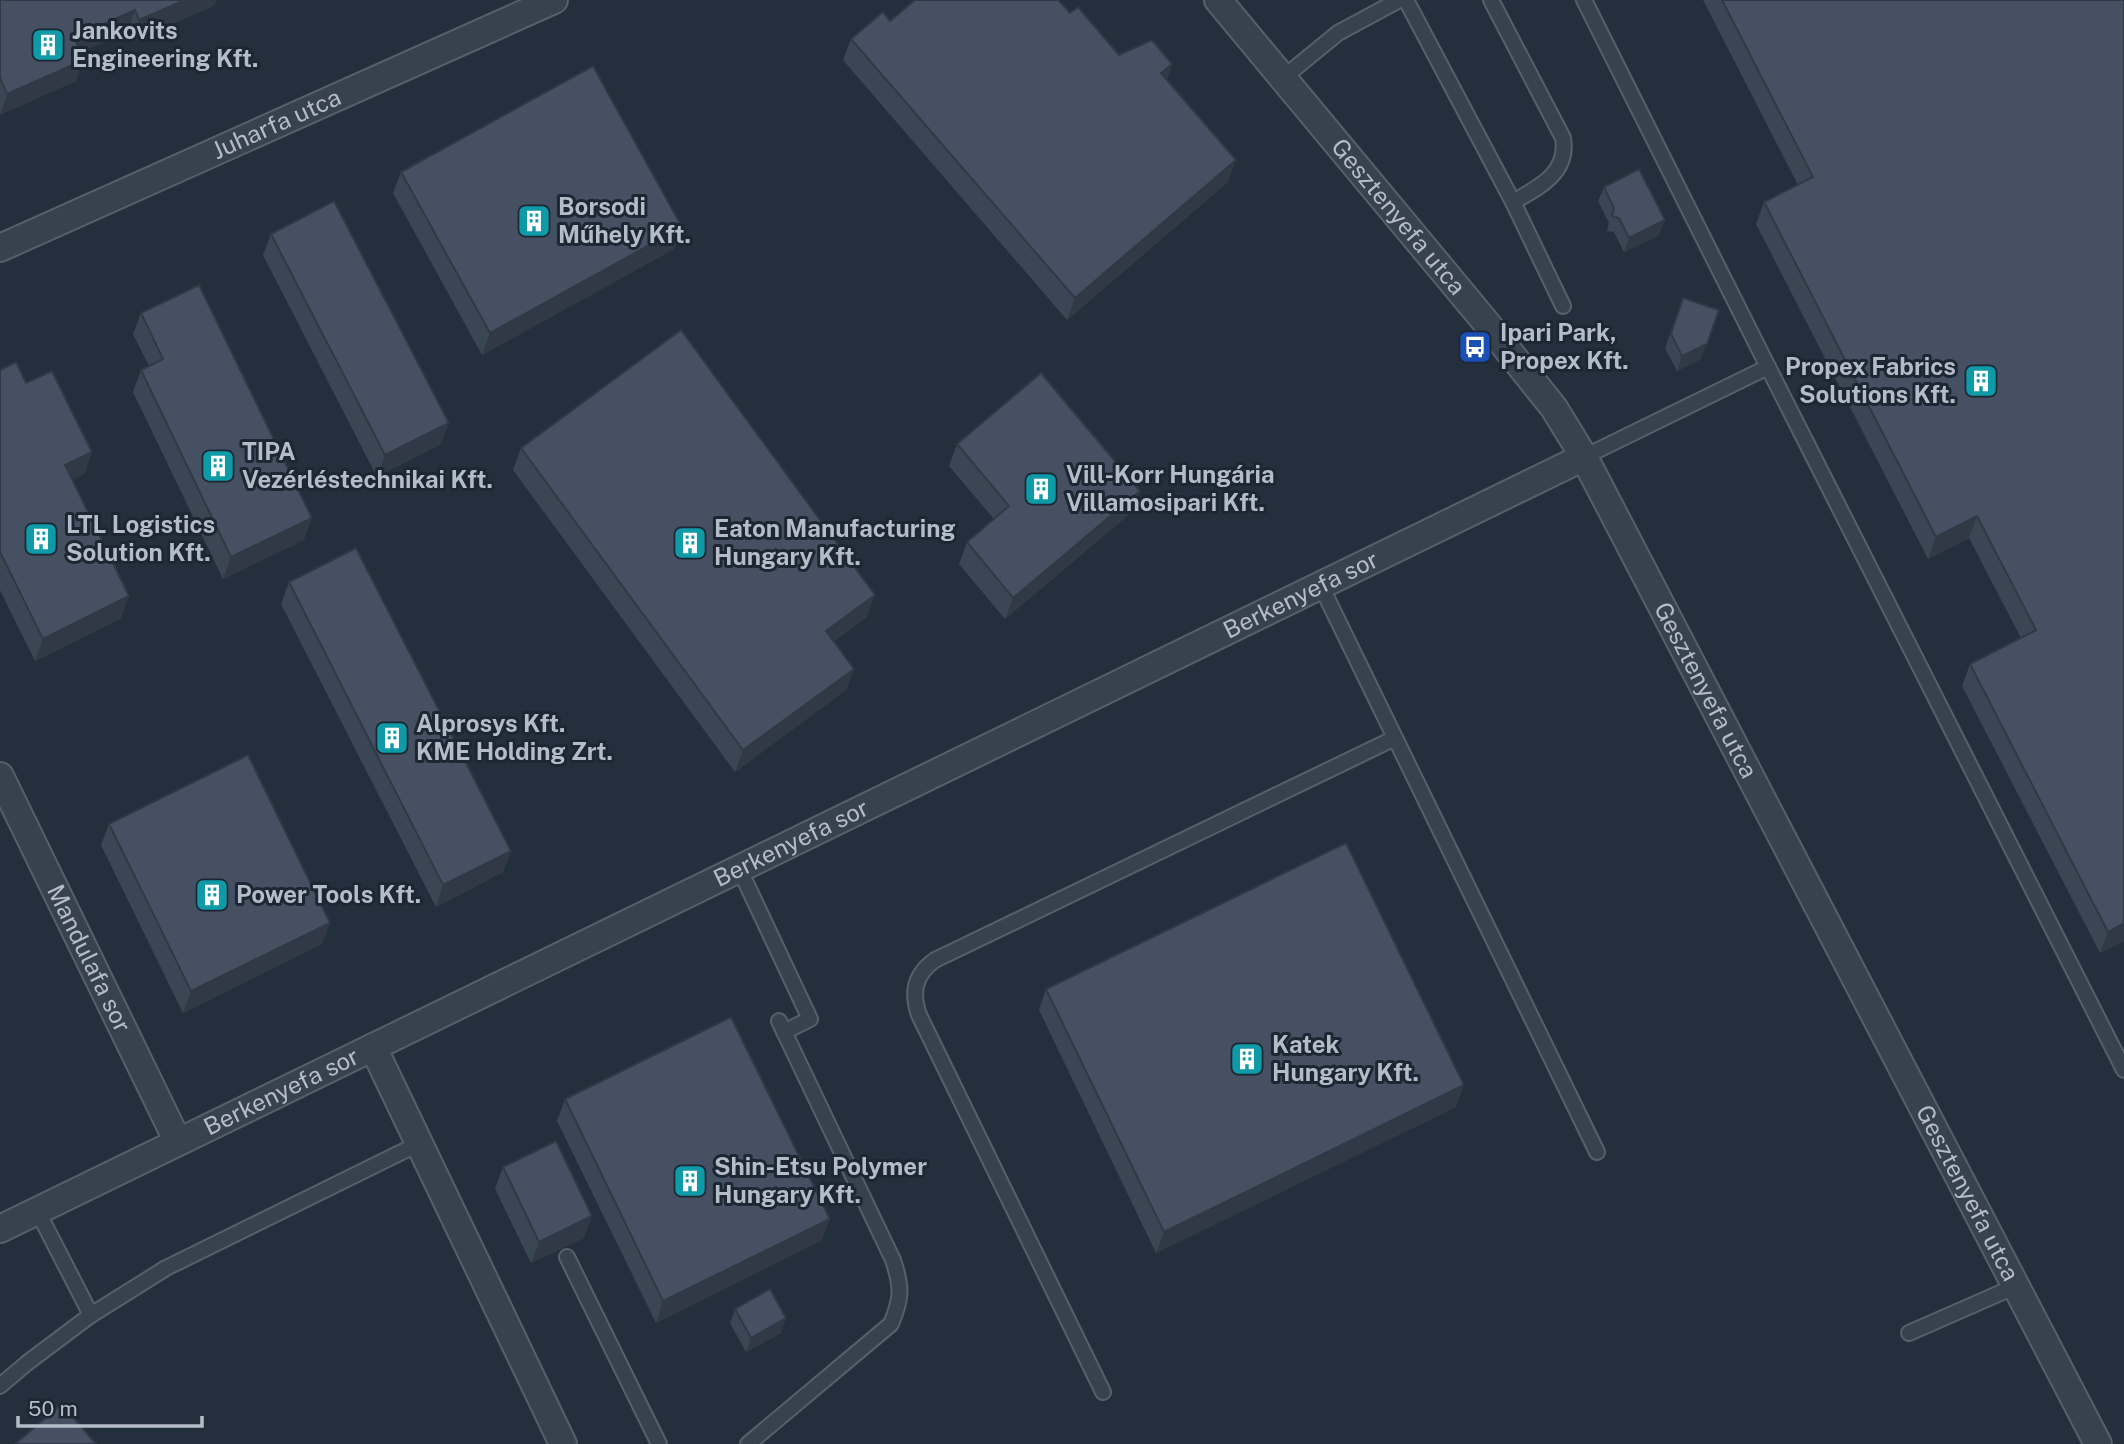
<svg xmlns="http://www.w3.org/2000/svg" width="2124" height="1444" font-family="'Public Sans',sans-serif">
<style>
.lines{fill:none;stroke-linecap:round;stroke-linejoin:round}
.service-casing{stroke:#565f6c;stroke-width:18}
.minor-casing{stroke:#565f6c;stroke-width:30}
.service{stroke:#38414e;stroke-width:14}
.minor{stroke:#38414e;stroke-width:26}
.wall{fill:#3b4654}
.shaded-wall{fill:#303945}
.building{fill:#455162;stroke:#303945;stroke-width:2}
.labels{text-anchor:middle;stroke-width:6;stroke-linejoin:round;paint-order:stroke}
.poi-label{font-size:24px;font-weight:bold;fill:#b4bcc9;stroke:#1d2633;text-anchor:start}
.street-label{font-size:24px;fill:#b4bcc9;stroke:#1d2633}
</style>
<rect width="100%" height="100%" fill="#242f3e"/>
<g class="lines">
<defs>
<g id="service">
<path d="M1406 0 1513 202C1539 187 1569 173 1563 138L1491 0"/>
<path d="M1283 78 1338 33 1399 0"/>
<path d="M1513 202 1563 306"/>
<path d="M1768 367 2124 1070"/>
<path d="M1584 457 1768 367 1584 0"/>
<path d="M1321 586 1597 1152"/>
<path d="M739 868 810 1019 784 1032"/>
<path d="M567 1257 659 1444"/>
<path d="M91 1315 166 1268 418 1144"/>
<path d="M1909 1333 2016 1286"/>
<path d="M0 1386 27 1363 91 1315 37 1210"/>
<path d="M1103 1392 919 1015C911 992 915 974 935 960L1395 738"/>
<path d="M748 1444 891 1324C902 1298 902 1287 893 1260L779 1021"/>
</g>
<g id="minor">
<path id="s1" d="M1218 0 1484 320 1554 408 1584 457 2098 1444"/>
<path id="s2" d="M0 248 554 0"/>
<path id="s3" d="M0 776 178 1142"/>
<path d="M373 1047 563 1444"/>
<path id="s4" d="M0 1229 1584 457"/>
</g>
</defs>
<use href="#service" class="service-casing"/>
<use href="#minor" class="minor-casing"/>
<use href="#service" class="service"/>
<use href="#minor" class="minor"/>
</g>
<g class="wall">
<path d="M0 0 215 5 131 42 127 31 81 52 76 81 0 115Z"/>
<path d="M1703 0H2124V941L2100 953 1962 686 1970 664 2021 638 1969 538 1928 559 1756 224 1764 202 1798 185Z"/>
<path d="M1070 13 1119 55 1172 64 1167 79 1228 182 1067 320 843 60 851 39 890 21Z"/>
<path d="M401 172 674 249 482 355 393 193Z"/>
<path d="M1604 187 1659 235 1624 252 1614 232 1607 231 1609 223 1598 201Z"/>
<path d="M271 234 441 444 377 477 263 255Z"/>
<path d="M1683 298 1701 359 1677 371 1665 348Z"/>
<path d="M141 313 304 540 223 579 133 392 141 370 149 366 133 334Z"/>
<path d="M0 370 92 452 84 474 72 480 121 618 35 661 0 590Z"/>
<path d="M957 444 1140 491 1132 512 1005 619 959 564 967 542 994 519 949 466Z"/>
<path d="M521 448 867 617 834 641 854 669 846 690 735 772 513 470Z"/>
<path d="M289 582 511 851 503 872 436 907 281 604Z"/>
<path d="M109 824 322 944 183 1013 101 845Z"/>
<path d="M1046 989 1456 1107 1156 1253 1039 1010Z"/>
<path d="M565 1099 822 1240 656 1323 557 1121Z"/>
<path d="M503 1167 584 1238 531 1263 495 1189Z"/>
<path d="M735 1309 781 1333 746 1352 730 1323Z"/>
</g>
<g class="shaded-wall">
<path d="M185 0H217L215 5 131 42 139 20Z"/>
<path d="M135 10 127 31 66 59 74 37Z"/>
<path d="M84 60 76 81 0 115 7 94Z"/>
<path d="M1172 64 1164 86 1161 73Z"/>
<path d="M1236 160 1228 182 1067 320 1075 298Z"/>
<path d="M1665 220 1659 235 1624 252 1629 238Z"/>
<path d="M682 227 674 249 482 355 490 333Z"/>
<path d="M1707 344 1701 359 1677 371 1682 356Z"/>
<path d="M449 423 441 444 377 477 385 455Z"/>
<path d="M92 452 84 474 58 487 65 465Z"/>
<path d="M1140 491 1132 512 1005 619 1013 598Z"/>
<path d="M1977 516 1969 538 1928 559 1936 537Z"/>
<path d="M312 518 304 540 223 579 231 557Z"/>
<path d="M875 595 867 617 818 653 826 631Z"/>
<path d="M129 596 121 618 35 661 43 639Z"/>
<path d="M854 669 846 690 735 772 743 750Z"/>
<path d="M511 851 503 872 436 907 443 885Z"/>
<path d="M330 923 322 944 183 1013 191 991Z"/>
<path d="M2124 923V941L2100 953 2108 932Z"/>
<path d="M1464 1085 1456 1107 1156 1253 1164 1232Z"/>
<path d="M592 1216 584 1238 531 1263 539 1242Z"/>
<path d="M830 1219 822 1240 656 1323 663 1301Z"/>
<path d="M786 1318 781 1333 746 1352 751 1338Z"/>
</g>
<g class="building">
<path d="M0 0H185L139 20 135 10 74 37 84 60 7 94 0 78Z"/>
<path d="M915 0H1058L1070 13 1078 7 1119 55 1152 40 1172 64 1161 73 1236 160 1075 298 851 39 883 12 890 21Z"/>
<path d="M1722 0H2124V923L2108 932 1970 664 2036 630 1977 516 1936 537 1764 202 1813 177Z"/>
<path d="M593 66 682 227 490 333 401 172Z"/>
<path d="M1639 169 1665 220 1629 238 1619 218 1612 216 1614 208 1604 187Z"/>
<path d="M334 201 449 423 385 455 271 234Z"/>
<path d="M199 285 312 518 231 557 141 370 163 359 141 313Z"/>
<path d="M1683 298 1719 310 1707 344 1682 356 1671 334Z"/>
<path d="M681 330 875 595 826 631 854 669 743 750 521 448Z"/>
<path d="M16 362 26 383 52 371 92 452 65 465 129 596 43 639 0 552V370Z"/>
<path d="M1041 373 1140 491 1013 598 967 542 1009 506 957 444Z"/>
<path d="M356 548 511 851 443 885 289 582Z"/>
<path d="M248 755 330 923 191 991 109 824Z"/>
<path d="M1346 843 1464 1085 1164 1232 1046 989Z"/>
<path d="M731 1017 830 1219 663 1301 565 1099Z"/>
<path d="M556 1141 592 1216 539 1242 503 1167Z"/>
<path d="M770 1289 786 1318 751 1338 735 1309Z"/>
<path d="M62 1404 96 1444H15Z"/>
</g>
<defs>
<symbol id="building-square" viewBox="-11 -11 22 22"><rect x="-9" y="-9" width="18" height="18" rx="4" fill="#0f9aa8" stroke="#1d2633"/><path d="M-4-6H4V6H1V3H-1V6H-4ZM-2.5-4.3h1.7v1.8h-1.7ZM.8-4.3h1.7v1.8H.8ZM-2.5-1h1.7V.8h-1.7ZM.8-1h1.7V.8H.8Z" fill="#fff"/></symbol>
<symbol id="bus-square" viewBox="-11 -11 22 22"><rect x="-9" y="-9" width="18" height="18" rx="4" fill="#1a4fb4" stroke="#1d2633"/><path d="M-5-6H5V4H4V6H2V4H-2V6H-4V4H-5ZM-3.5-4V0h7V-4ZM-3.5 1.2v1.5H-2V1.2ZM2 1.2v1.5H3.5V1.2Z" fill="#fff"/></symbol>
</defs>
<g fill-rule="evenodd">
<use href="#building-square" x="29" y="26" width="38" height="38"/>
<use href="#building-square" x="515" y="202" width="38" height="38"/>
<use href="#bus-square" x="1456" y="328" width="38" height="38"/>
<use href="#building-square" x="1962" y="362" width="38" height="38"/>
<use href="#building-square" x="199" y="447" width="38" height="38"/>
<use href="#building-square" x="1022" y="470" width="38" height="38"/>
<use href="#building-square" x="22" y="520" width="38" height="38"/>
<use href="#building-square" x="671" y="524" width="38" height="38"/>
<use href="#building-square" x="373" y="719" width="38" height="38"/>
<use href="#building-square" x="193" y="876" width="38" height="38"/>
<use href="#building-square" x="1228" y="1040" width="38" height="38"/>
<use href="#building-square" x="671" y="1162" width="38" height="38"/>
</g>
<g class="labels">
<g class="poi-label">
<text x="72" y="39">Jankovits<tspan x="72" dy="28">Engineering Kft.</tspan></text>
<text x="558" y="215">Borsodi<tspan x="558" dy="28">Műhely Kft.</tspan></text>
<text x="1500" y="341">Ipari Park,<tspan x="1500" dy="28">Propex Kft.</tspan></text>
<text x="1956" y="375" text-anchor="end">Propex Fabrics<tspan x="1956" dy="28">Solutions Kft.</tspan></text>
<text x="242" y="460">TIPA<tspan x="242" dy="28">Vezérléstechnikai Kft.</tspan></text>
<text x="1066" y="483">Vill-Korr Hungária<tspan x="1066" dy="28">Villamosipari Kft.</tspan></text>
<text x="66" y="533">LTL Logistics<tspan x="66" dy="28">Solution Kft.</tspan></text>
<text x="714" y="537">Eaton Manufacturing<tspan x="714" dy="28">Hungary Kft.</tspan></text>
<text x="416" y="732">Alprosys Kft.<tspan x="416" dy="28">KME Holding Zrt.</tspan></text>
<text x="236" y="903">Power Tools Kft.</text>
<text x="1272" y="1053">Katek<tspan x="1272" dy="28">Hungary Kft.</tspan></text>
<text x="714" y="1175">Shin-Etsu Polymer<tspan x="714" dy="28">Hungary Kft.</tspan></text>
</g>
<g class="street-label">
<text dy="8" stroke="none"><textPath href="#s2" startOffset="303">Juharfa utca</textPath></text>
<text dy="8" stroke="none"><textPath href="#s1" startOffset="282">Gesztenyefa utca</textPath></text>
<text dy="8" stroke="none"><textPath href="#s4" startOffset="1447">Berkenyefa sor</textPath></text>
<text dy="8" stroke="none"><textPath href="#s1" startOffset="849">Gesztenyefa utca</textPath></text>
<text dy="8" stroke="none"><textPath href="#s4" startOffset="880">Berkenyefa sor</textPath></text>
<text dy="8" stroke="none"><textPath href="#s3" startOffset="203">Mandulafa sor</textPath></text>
<text dy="8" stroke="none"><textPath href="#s4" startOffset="313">Berkenyefa sor</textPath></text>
<text dy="8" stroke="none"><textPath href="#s1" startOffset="1416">Gesztenyefa utca</textPath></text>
</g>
</g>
<path d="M18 1416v10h184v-10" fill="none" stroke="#b4bcc9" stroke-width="3.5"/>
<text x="28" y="1416" font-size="21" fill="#b4bcc9" stroke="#1d2633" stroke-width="5" paint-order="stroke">50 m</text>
</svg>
